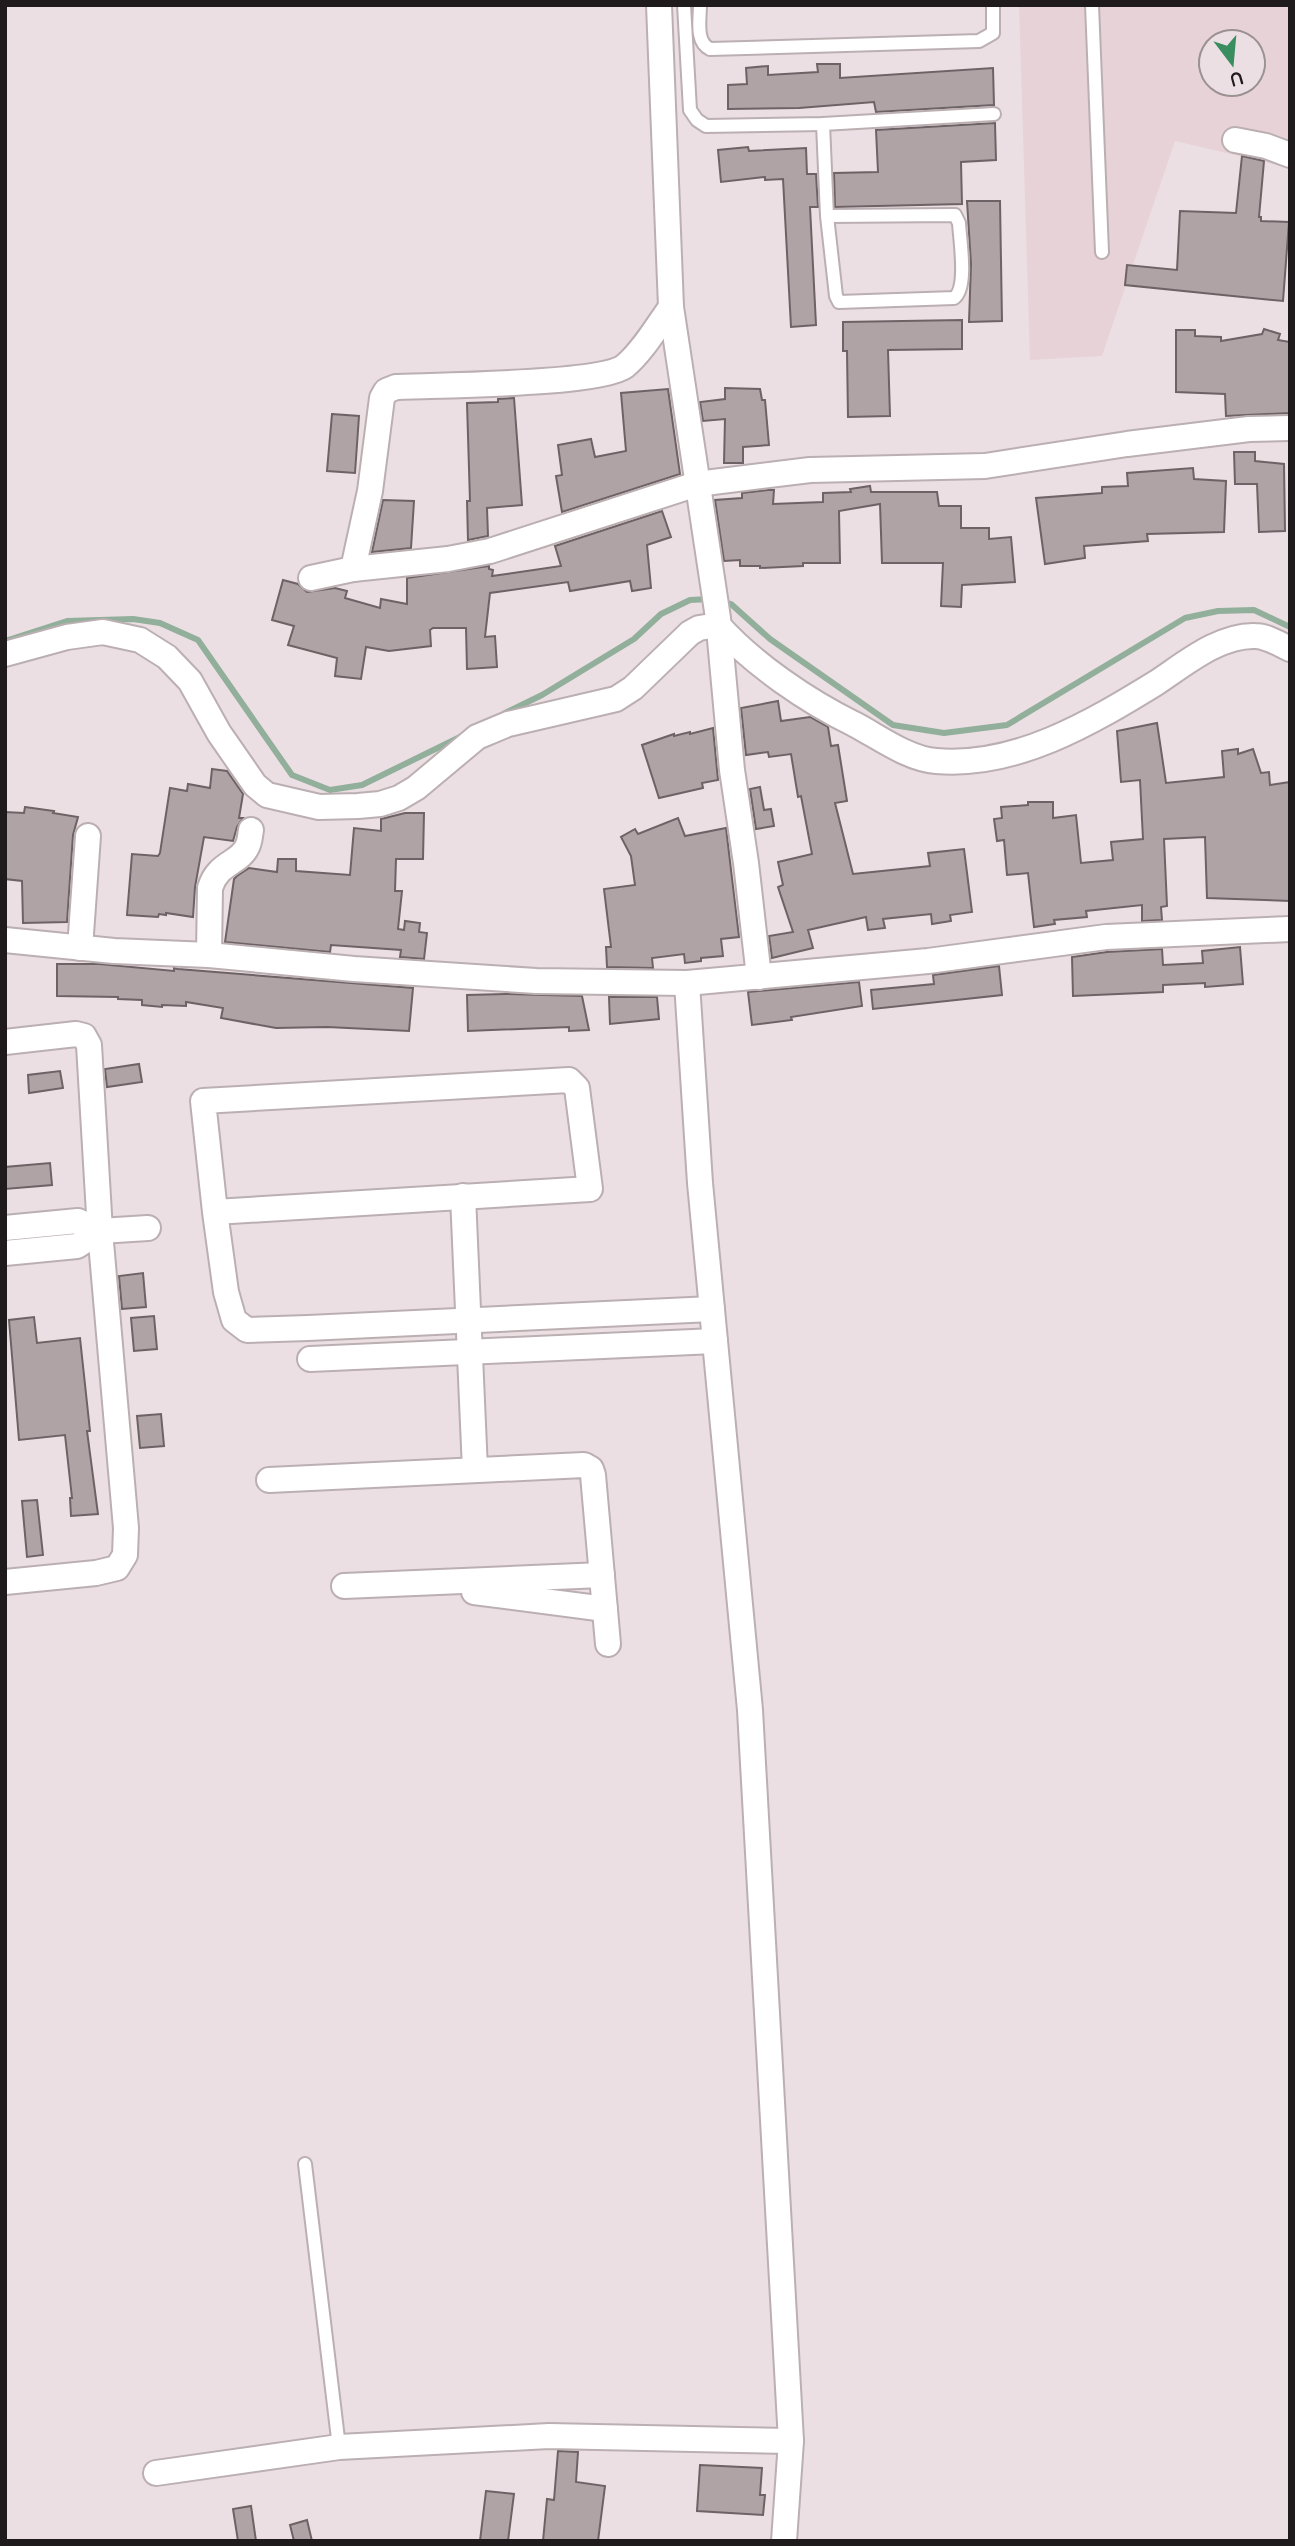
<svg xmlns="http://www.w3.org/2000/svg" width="1295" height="2546" font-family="Quicksand,sans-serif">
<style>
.built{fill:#e7d2d8;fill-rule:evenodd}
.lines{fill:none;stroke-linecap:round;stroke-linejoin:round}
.stream{stroke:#91af9b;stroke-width:6}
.building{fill:#afa3a6;stroke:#6d6265;stroke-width:2}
.service-casing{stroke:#bbafb2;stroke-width:16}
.minor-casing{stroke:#bbafb2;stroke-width:28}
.service{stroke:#fff;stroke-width:12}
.minor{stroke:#fff;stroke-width:24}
</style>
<rect width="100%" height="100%" fill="#ecdfe3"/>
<path class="built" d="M1019 5H1290V168L1175 141 1102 356 1030 360ZM1211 42H1253V84H1211Z"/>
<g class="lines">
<g class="stream">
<path d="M721 601 731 604 770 639 893 725 944 733 1007 725 1185 618 1218 611 1254 610 1290 627"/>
<path d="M5 641 67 621 133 619 160 623 198 640 292 775 330 790 362 785 462 736"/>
<path d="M505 713 542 695 634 639 661 614 690 600 710 599"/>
</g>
</g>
<g class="building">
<path d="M817 64H840V78L993 68 994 105 876 112 874 102 799 108 728 109V85L747 84 746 68 768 66V75L818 72Z"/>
<path d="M995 123 996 160 961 162 962 204 835 207 834 173 878 172 876 130Z"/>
<path d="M748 147 749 151 806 148 807 174H816L818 207H810L816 325 791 327 783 179 765 180V177L721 182 718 150Z"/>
<path d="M1242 156 1264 161 1259 217H1261V221L1289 222 1283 301 1125 285 1127 265 1177 270 1180 211 1236 213Z"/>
<path d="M967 201H1000L1002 321 969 322 971 264Z"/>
<path d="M962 320V349L888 350 890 416 848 417 847 351H843V322Z"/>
<path d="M1264 329 1280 334 1278 340 1290 342V413L1226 416 1225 394 1176 392V330H1195V336L1221 337V341L1262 334Z"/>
<path d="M725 388 760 389 762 400H765L769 445 743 447V463H724L725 419 703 421 700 402 725 399Z"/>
<path d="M668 389 680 474 562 512 556 476 562 475 558 445 591 439 595 457 626 451 621 393Z"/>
<path d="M514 398 522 505 487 508 488 536 468 540 467 501H470L467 403 498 402V399Z"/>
<path d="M332 414 359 416 355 473 327 471Z"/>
<path d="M1234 452H1255V461L1284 464 1285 531 1259 532 1257 484H1235Z"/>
<path d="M1193 468 1194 479 1226 481 1224 532 1147 534 1148 541 1084 546 1085 558 1045 564 1036 498 1102 493V487L1128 486 1127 473Z"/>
<path d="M870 486 871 492H937L939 506H961V528H989V539L1011 537 1015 582 962 585 961 607 941 606 943 563H882L880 504 839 511 840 563H803V566L760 568V566H740V560L724 561 715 500 742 498V493L768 490H774L773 504 823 502V493L851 492 850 489Z"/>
<path d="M383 500 414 501 411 548 372 552Z"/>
<path d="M662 511 671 537 647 545 651 588 632 591 630 581 570 591 568 582 490 593 485 637 495 636 497 667 467 669 466 628H433L430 630 431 646 389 651 366 647 361 679 335 676 337 658 288 645 294 626 272 620 283 580 298 584 307 592 335 588 347 591 345 598 380 608 381 599 407 604V578L489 566V569L493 570 492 576 561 566 555 546Z"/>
<path d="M778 701 781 721 810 717 828 727 831 746 838 745 847 801 835 803 853 874 930 866 928 853 964 849 972 912 950 915 951 921 932 924 931 914 883 919 885 928 868 930 866 917 808 930 813 948 772 958 769 936 793 932 778 887 783 885 778 862 812 854 801 796 798 797 791 754 769 757 768 752 746 755 741 708Z"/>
<path d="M1157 723 1166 783 1224 777 1222 751 1238 749V754L1253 749 1261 773 1269 772 1270 785 1290 782V901L1207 898 1205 837 1164 839 1167 906 1161 907 1162 920 1142 921V905L1086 911 1087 917 1054 920 1055 924 1034 927 1028 873 1007 875 1004 840 997 841 994 819 1002 818 1001 807 1028 805V802H1053V818L1076 815 1081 863 1113 860 1111 842 1143 839 1140 780 1121 782 1117 731Z"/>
<path d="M713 728 718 780 702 783 703 788 659 798 642 745 674 734V736L690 732V734Z"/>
<path d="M212 769 227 771 243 794 239 818H243L237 827 233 841 204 837 195 887 193 917 166 913V915L159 914 158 917 127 915 132 854 158 856 160 853 170 788 187 791 188 784 210 788Z"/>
<path d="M760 787 764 810 771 809 774 826 756 829 750 789Z"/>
<path d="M25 807 54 811 53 813 78 817 73 835 67 922 23 923 22 881 5 879V812L24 813Z"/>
<path d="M405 813H424L423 859H396L395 891H402L398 929 404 930 405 921 420 923 419 932 427 933 424 959 400 957 401 950 331 945 330 952 225 942 234 879 237 876 249 868 277 872 278 859H296V871L350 875 354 828 381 831V819Z"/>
<path d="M678 818 685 836 726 828 739 937 721 939 723 956 701 958V961L685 963 684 954 652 958 653 968 607 967 606 947H611L604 889 635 885 631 856 621 837 635 829 638 834Z"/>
<path d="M1240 947 1243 984 1205 987V983L1163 985V992L1073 996 1072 957 1107 952 1162 949 1163 965 1203 963 1202 951Z"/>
<path d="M57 964H99L174 971V968L178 969 413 988 409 1031 327 1027 276 1028 221 1018 223 1008 186 1002V1006L162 1005V1007L142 1005V1000L118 999V997L57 996Z"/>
<path d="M999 966 1002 995 873 1009 871 990 934 984 933 975Z"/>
<path d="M859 982 862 1006 791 1017 792 1020 752 1025 748 992Z"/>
<path d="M506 994 582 996 589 1030 569 1031V1027L468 1031 467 995Z"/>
<path d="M609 997H657L659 1019 610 1024Z"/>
<path d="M139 1064 142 1082 107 1087 105 1069Z"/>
<path d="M60 1071 63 1088 29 1093 28 1075Z"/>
<path d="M50 1163 52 1185 5 1189V1167Z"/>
<path d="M143 1273 146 1307 122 1309 119 1276Z"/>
<path d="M154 1316 157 1349 134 1351 131 1318Z"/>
<path d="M34 1317 37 1343 80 1338 90 1431H87L98 1514 71 1516 70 1498H72L65 1435 19 1440 9 1320Z"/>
<path d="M161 1414 164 1446 140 1448 137 1416Z"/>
<path d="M37 1500 43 1555 27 1557 22 1501Z"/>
<path d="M558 2451 578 2452 576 2482 605 2486 598 2541H543L547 2499 554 2500Z"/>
<path d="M700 2465 762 2468 760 2495H765L763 2515 697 2511Z"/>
<path d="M486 2491 514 2494 508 2541H480Z"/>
<path d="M251 2506 256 2541H238L233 2509Z"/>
<path d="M307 2520 312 2541H294L290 2525Z"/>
</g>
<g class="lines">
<defs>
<g id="service">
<path d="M684 5 690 110 697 120 706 126 823 124 994 114"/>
<path d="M700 5C700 19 695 42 710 49L979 41 993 33V5"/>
<path d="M1092 5 1102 252"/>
<path d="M823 124 827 216 836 296 839 302 954 298C968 288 960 241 959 223L955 215 827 216"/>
<path d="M305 2164 339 2447"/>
</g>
<g id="minor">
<path d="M659 5 671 307 718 618 732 770 746 863 759 977"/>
<path d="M1235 140 1266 146 1290 155"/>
<path d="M353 569 370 491 382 398 386 391 396 387C435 385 601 385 625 366 643 351 657 326 671 307"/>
<path d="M311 578 353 569 448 559 490 551 697 484 810 470 985 466 1127 444 1249 429 1290 428"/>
<path d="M5 654 67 637 103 632 140 640 167 657 190 681 219 733 255 785 267 795 319 807 358 806 380 804 399 798 416 788 477 737 508 724 616 699 633 688 690 633 699 628 718 625C753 664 807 701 854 724 879 737 908 759 936 761 1015 768 1091 723 1156 683 1185 664 1219 635 1255 636 1267 636 1279 644 1290 649"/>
<path d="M5 940 114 951 209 955 354 969 536 981 687 983 928 961 1106 937 1290 929"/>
<path d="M80 948 88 836"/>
<path d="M209 955 210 888C218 862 239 864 247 847 250 842 250 835 251 830"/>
<path d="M687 983 700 1183 750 1710 791 2441 784 2541"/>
<path d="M5 1042 76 1034 84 1036 89 1045 100 1231 126 1528 125 1555 117 1568 96 1573 5 1582"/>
<path d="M463 1196 475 1470"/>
<path d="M215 1212 590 1189 577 1088 569 1080 203 1101 215 1212 226 1292 234 1320 247 1330 308 1328 712 1309"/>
<path d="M5 1228 78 1221 100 1231 148 1228"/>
<path d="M5 1253 77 1246 100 1231"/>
<path d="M310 1359 715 1341"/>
<path d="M269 1480 584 1465 591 1469 593 1475 608 1644"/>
<path d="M344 1586 602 1575"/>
<path d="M474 1592 605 1609"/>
<path d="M156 2473 339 2447 549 2436 791 2441"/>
</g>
</defs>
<use href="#service" class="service-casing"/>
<use href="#minor" class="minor-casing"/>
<use href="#service" class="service"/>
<use href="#minor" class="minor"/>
</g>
<rect width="1295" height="2546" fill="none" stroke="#1f1b1c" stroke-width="14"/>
<g transform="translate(1232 63) rotate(164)"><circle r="33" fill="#ecdfe3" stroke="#9a9193" stroke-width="2"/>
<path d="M0-5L12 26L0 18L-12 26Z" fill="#3a8d5e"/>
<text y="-10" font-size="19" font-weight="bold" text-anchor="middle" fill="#1f1b1c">U</text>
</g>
</svg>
